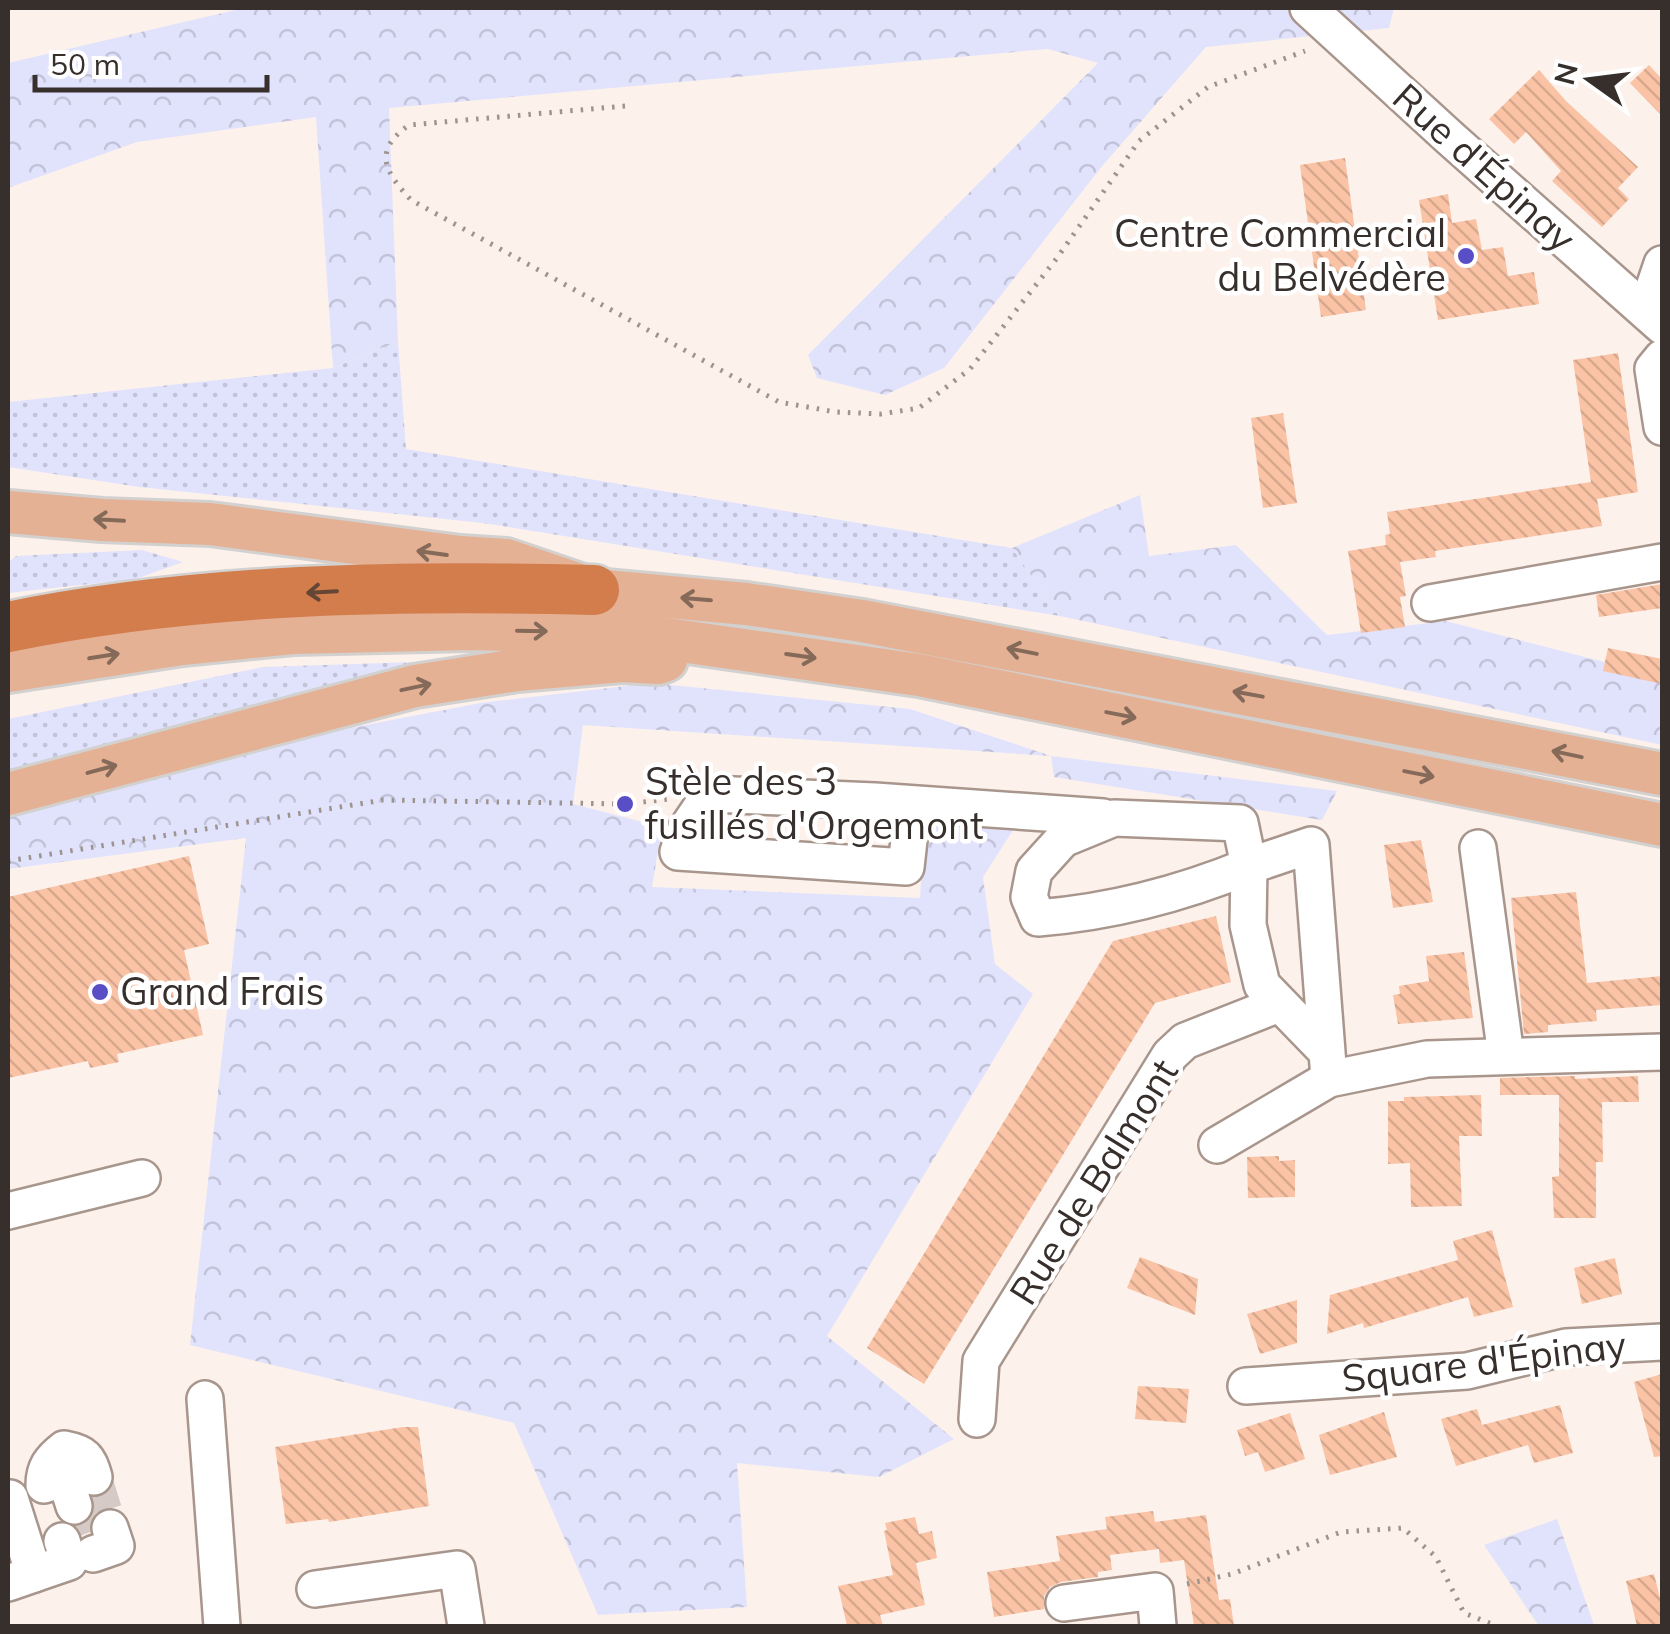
<svg xmlns="http://www.w3.org/2000/svg" width="1670" height="1634" font-family="Mulish,sans-serif">
<style>
.grass{fill:url(#grass-dots)}
.forest{fill:url(#forest-crowns)}
.building{fill:url(#building-back-hatch)}
.lines{fill:none;stroke-linecap:round;stroke-linejoin:round}
.minor-tunnel{stroke:#d5cac5;stroke-width:35;stroke-dasharray:35 18;stroke-linecap:butt}
.minor-casing{stroke:#a8968d;stroke-width:40}
.major-casing{stroke:#d3d1d0;stroke-width:48}
.highway-casing{stroke:#d3d1d0;stroke-width:55}
.path{stroke:#9e948f;stroke-width:5;stroke-dasharray:2.5 8;stroke-linecap:butt}
.minor{stroke:#fff;stroke-width:35}
.major{stroke:#e5b194;stroke-width:42}
.highway{stroke:#d37d4d;stroke-width:50}
.oneway{stroke:#856a5a}
.oneway2{stroke:#654635}
.poi-dot{fill:#5a4ec6;stroke:#fff;stroke-width:4}
.labels{text-anchor:middle;stroke-width:9;stroke-linejoin:round;paint-order:stroke}
.street-label{font-size:38px;fill:#362f2b;stroke:#fff}
.poi-label{font-size:38px;fill:#362f2b;stroke:#fff;text-anchor:start}
</style>
<defs>
<pattern id="grass-dots" width="8" height="8" patternUnits="userSpaceOnUse" patternTransform="scale(2.5)"><rect width="8" height="8" fill="#e1e3fd"/><path d="M2 2h.1M6 6h.1" fill="none" stroke="#c2c3d9" stroke-width="1.8" stroke-linecap="round"/></pattern>
<pattern id="forest-crowns" width="20" height="18" patternUnits="userSpaceOnUse" patternTransform="scale(2.5)"><rect width="20" height="18" fill="#e1e3fd"/><path d="M2 6a3 3 0 1 1 6 0M12 15a3 3 0 1 1 6 0" fill="none" stroke="#c2c3d9"/></pattern>
<pattern id="building-back-hatch" width="6" height="6" patternUnits="userSpaceOnUse" patternTransform="scale(2.5)"><rect width="6" height="6" fill="#fbc3a5"/><path d="M-1 5l2 2M0 0l6 6M5-1l2 2" fill="none" stroke="#d8a88e"/></pattern>
</defs>
<rect width="100%" height="100%" fill="#fdf1eb"/>
<g class="grass">
<path d="M398 341 406 449 1012 548 1060 616 483 523 139 487 8 467V402L333 368Z"/>
<path d="M142 550 183 562 136 579 8 593V563L16 556Z"/>
<path d="M445 661 8 780V719L263 667Z"/>
</g>
<g class="forest">
<path d="M244 8H1394L1389 28 1206 47 1103 165 944 368 885 395 817 378 808 355 1098 63 1048 49 389 108 398 341 333 368 316 117 137 142 8 188V63Z"/>
<path d="M1140 495 1149 556 1236 545 1327 635 1446 621 1662 677V745L1060 616 1012 548Z"/>
<path d="M651 683 910 709 1051 756 1337 791 1322 820 1054 777 1051 756 583 725 573 804 662 827 652 887 920 898 925 818 1015 827 983 877 995 964 1033 994 827 1336 954 1439 879 1477 737 1463 747 1607 598 1615 514 1423 190 1345 246 838 8 869V813L252 747 480 703Z"/>
<path d="M1557 1519 1594 1625 1590 1626H1539L1484 1545Z"/>
</g>
<g class="building">
<path d="M1649 65 1662 79V116L1630 83Z"/>
<path d="M1539 70 1566 101 1638 167 1618 188 1629 199 1602 227 1552 181 1561 171 1526 132 1514 144 1489 119Z"/>
<path d="M1345 158 1366 310 1321 317 1300 165Z"/>
<path d="M1448 194 1452 223 1476 219 1482 250 1503 247 1508 276 1534 272 1539 304 1438 320 1419 200Z"/>
<path d="M1618 353 1638 492 1597 499 1602 526 1435 551 1436 557 1400 562 1406 596 1400 597 1405 627 1361 633 1348 551 1386 545 1385 535 1390 534 1387 512 1591 482 1573 360Z"/>
<path d="M1283 413 1297 503 1263 508 1251 418Z"/>
<path d="M1662 584V608L1599 617 1596 595Z"/>
<path d="M1608 648 1662 659V684L1603 671Z"/>
<path d="M1421 840 1433 902 1393 908 1384 845Z"/>
<path d="M189 856 209 944 184 950 203 1035 117 1054 119 1062 90 1068 88 1061 8 1078V897Z"/>
<path d="M1576 892 1587 983 1662 976V1005L1596 1010 1597 1021 1548 1025V1032L1524 1034 1511 898Z"/>
<path d="M1216 916 1231 982 1155 1003 924 1384 867 1348 1113 941Z"/>
<path d="M1464 952 1473 1018 1398 1024 1393 995 1400 994 1399 986 1429 981 1426 956Z"/>
<path d="M1575 1076V1079L1638 1076 1639 1102H1602L1603 1162H1596V1218H1554L1552 1177 1559 1176V1095H1500V1078Z"/>
<path d="M1481 1095 1482 1136H1459L1462 1206 1411 1207 1410 1163 1388 1164V1101H1404V1097Z"/>
<path d="M1279 1156V1161L1295 1160V1197L1248 1198 1247 1157Z"/>
<path d="M1492 1230 1513 1307 1474 1317 1468 1297 1364 1328 1363 1323 1327 1334 1330 1295 1458 1260 1453 1241Z"/>
<path d="M1140 1257 1198 1279 1195 1315 1127 1288Z"/>
<path d="M1615 1258 1622 1294 1582 1304 1574 1268Z"/>
<path d="M1297 1300V1343L1260 1354 1247 1314Z"/>
<path d="M1662 1374V1456L1654 1457 1634 1382Z"/>
<path d="M1138 1386 1189 1389 1186 1423 1135 1419Z"/>
<path d="M1560 1405 1573 1453 1534 1463 1528 1445 1456 1466 1441 1419 1477 1409 1482 1425Z"/>
<path d="M1384 1412 1397 1457 1330 1475 1319 1435Z"/>
<path d="M1290 1413 1305 1459 1265 1472 1258 1452 1245 1456 1237 1430Z"/>
<path d="M403 1427H418L429 1506 329 1522 328 1519 286 1524 275 1447Z"/>
<path d="M108 1493 112 1507 95 1513 90 1523V1532L82 1534 77 1527 90 1519 95 1510 94 1498Z"/>
<path d="M1153 1511 1155 1522 1206 1515 1219 1600 1230 1599 1234 1626H1194L1184 1560 1160 1563 1159 1549 1110 1555 1112 1570 1098 1572V1577L1061 1582 1050 1587 1044 1596V1609L994 1617 987 1572 1060 1561 1056 1536 1107 1529 1105 1517Z"/>
<path d="M915 1517 919 1534 932 1531 937 1558 916 1563 925 1605 880 1615 883 1626H847L838 1586 893 1575 884 1531 887 1530 885 1523Z"/>
<path d="M1654 1574 1662 1606V1626H1637L1626 1581Z"/>
</g>
<g class="lines">
<g class="minor-tunnel">
<path d="M94 1477 110 1528"/>
<path d="M74 1506 85 1534"/>
</g>
<defs>
<g id="minor">
<path d="M1308 8 1450 138 1662 326"/>
<path d="M1646 311 1662 264"/>
<path d="M1662 358 1653 369 1662 427"/>
<path d="M1430 603 1662 562"/>
<path d="M913 804 906 867 678 852 685 831 710 794 875 801 1103 817"/>
<path d="M1478 848 1506 1056"/>
<path d="M1327 1052 1262 985 1248 925 1249 866C1181 894 1112 912 1038 918L1029 897 1034 871 1063 839 1114 818 1240 823 1249 866 1311 845 1327 1052 1329 1079"/>
<path d="M1217 1145 1329 1079 1427 1059 1662 1052"/>
<path d="M8 1211 142 1178"/>
<path d="M1246 1386 1467 1371 1566 1347 1662 1342"/>
<path d="M205 1399 222 1626"/>
<path d="M977 1419 981 1361 1170 1055 1185 1041 1279 1004"/>
<path d="M8 1499 10 1498 34 1574 8 1583"/>
<path d="M74 1506 65 1478 44 1485C44 1468 51 1459 64 1449 85 1453 88 1457 94 1477"/>
<path d="M93 1554 116 1546 110 1528"/>
<path d="M34 1574 69 1562 62 1541"/>
<path d="M315 1589 457 1569 466 1626"/>
<path d="M1064 1603 1155 1591 1158 1626"/>
</g>
<g id="major">
<path d="M8 512 102 520 210 524 460 557 506 560 594 590 746 604 862 621 1662 774"/>
<path d="M8 671 182 644 292 633 470 629 625 633 919 675 1662 825"/>
<path d="M8 794 415 686 517 670 622 661 658 663 666 660"/>
</g>
<path id="highway" d="M8 627C198 588 401 585 594 590"/>
</defs>
<use href="#minor" class="minor-casing"/>
<use href="#major" class="major-casing"/>
<use href="#highway" class="highway-casing"/>
<g class="path">
<path d="M625 106 409 125C372 151 385 172 411 200L779 402 836 412 881 414 919 408 970 369 1057 258 1139 141 1208 87 1305 51"/>
<path d="M8 861 383 800 625 804 669 799"/>
<path d="M1187 1584 1232 1574 1341 1532 1403 1528 1436 1557 1464 1613 1497 1626"/>
</g>
<use href="#minor" class="minor"/>
<use href="#major" class="major"/>
<use href="#highway" class="highway"/>
</g>
<defs><path id="oneway-shaft" d="M-6 0H5M1.5-3L5.5 0L1.5 3" fill="none" stroke-width="1.6" stroke-linecap="round" stroke-linejoin="round" transform="scale(2.5)"/></defs>
<g class="oneway">
<use href="#oneway-shaft" transform="translate(109 520) rotate(-177)"/>
<use href="#oneway-shaft" transform="translate(432 553) rotate(-172)"/>
<use href="#oneway-shaft" transform="translate(696 599) rotate(-175)"/>
<use href="#oneway-shaft" transform="translate(532 631) rotate(1)"/>
<use href="#oneway-shaft" transform="translate(1022 651) rotate(-169)"/>
<use href="#oneway-shaft" transform="translate(104 656) rotate(-9)"/>
<use href="#oneway-shaft" transform="translate(801 656) rotate(8)"/>
<use href="#oneway-shaft" transform="translate(416 687) rotate(-12)"/>
<use href="#oneway-shaft" transform="translate(1248 694) rotate(-170)"/>
<use href="#oneway-shaft" transform="translate(1121 715) rotate(11)"/>
<use href="#oneway-shaft" transform="translate(1567 754) rotate(-168)"/>
<use href="#oneway-shaft" transform="translate(102 769) rotate(-15)"/>
<use href="#oneway-shaft" transform="translate(1419 774) rotate(11)"/>
</g>
<use class="oneway2" href="#oneway-shaft" transform="translate(322 592) rotate(177)"/>
<g class="poi-dot">
<circle cx="1466" cy="256" r="10"/>
<circle cx="625" cy="804" r="10"/>
<circle cx="100" cy="992" r="10"/>
</g>
<g class="labels">
<g class="street-label">
<text transform="translate(1484 168) rotate(42)" y="13">Rue d'Épinay</text>
<text transform="translate(1094 1182) rotate(-58)" y="13">Rue de Balmont</text>
<text transform="translate(1484 1362) rotate(-7)" y="13">Square d'Épinay</text>
</g>
<g class="poi-label">
<text x="1446" y="247" text-anchor="end">Centre Commercial<tspan x="1446" dy="44">du Belvédère</tspan></text>
<text x="645" y="795">Stèle des 3<tspan x="645" dy="44">fusillés d'Orgemont</tspan></text>
<text x="120" y="1005">Grand Frais</text>
</g>
</g>
<rect width="1670" height="1634" fill="none" stroke="#362f2b" stroke-width="20"/>
<g transform="translate(1590 80) rotate(284)" stroke="#ffffff" stroke-width="8" paint-order="stroke">
<path d="M0-8L18 38L0 25L-18 38Z" fill="#362f2b"/>
<text y="-15" font-size="28" font-weight="bold" text-anchor="middle" fill="#362f2b">N</text>
</g>
<path d="M35 75v15h232v-15" fill="none" stroke="#362f2b" stroke-width="5"/>
<text x="50" y="75" font-size="30" fill="#362f2b" stroke="#ffffff" stroke-width="8" paint-order="stroke">50 m</text>
</svg>
